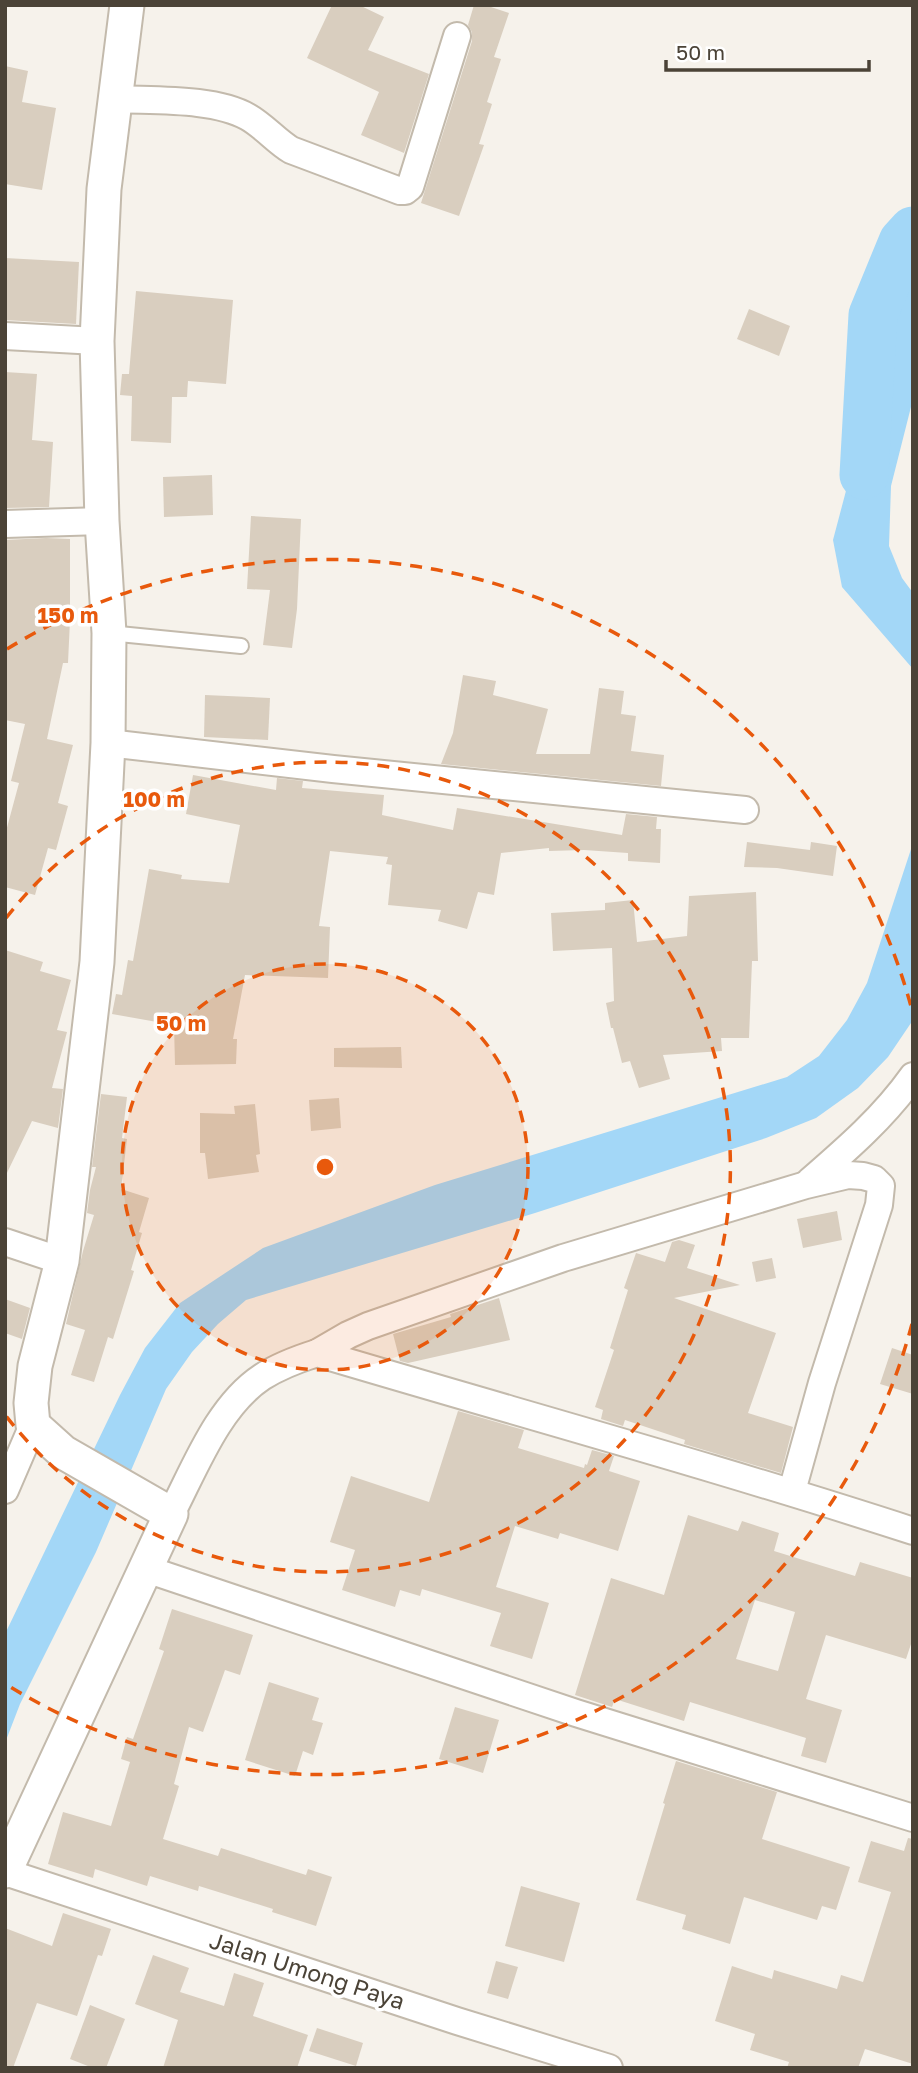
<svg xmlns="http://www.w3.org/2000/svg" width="918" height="2073" font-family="'Golos Text',sans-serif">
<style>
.water{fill:#a3d7f7}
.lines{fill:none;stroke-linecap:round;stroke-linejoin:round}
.river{stroke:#a3d7f7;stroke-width:49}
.building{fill:#d9cebf;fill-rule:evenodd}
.service-casing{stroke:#c3baac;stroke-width:18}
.minor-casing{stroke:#c3baac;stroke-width:30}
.tertiary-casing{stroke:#c3baac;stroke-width:37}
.service{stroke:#fff;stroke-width:14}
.minor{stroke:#fff;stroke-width:26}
.tertiary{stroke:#fff;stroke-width:33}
.ring{fill:none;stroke:#e8590c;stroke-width:3.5;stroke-dasharray:12 9}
.labels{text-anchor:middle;stroke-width:7;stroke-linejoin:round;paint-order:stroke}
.street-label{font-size:23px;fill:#4b4337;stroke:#fff}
.centre{fill:#e8590c;stroke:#fff;stroke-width:3.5}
.ring-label{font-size:21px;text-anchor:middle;font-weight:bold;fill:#e8590c;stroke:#fff;stroke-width:7;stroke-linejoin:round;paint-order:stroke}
</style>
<rect width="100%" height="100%" fill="#f6f2eb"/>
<g class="water">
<path d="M913 253V399L891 486 889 546 902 578 913 593V669L842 587 833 540 907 260Z"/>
<path d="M913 843V1020L888 1057 858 1088 816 1118 766 1138 535 1213 246 1300 218 1324 192 1352 166 1389 96 1552 20 1704 5 1743V1634L120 1395 145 1348 180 1303 263 1248 435 1185 787 1077 819 1056 847 1020 867 983Z"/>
</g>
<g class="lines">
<path class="river" d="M864 475 873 315 903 242 913 231"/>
</g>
<g class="building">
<path d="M332 5H359L384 17 368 50 429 74 404 153 361 135 379 92 307 58Z"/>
<path d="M474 5H485L509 13 494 57 501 59 487 102 492 104 479 144 484 145 459 216 421 203 472 41V32L468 25Z"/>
<path d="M5 66 28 71 22 102 56 108 42 190 5 184Z"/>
<path d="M5 258 79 262 76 324 5 320Z"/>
<path d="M136 291 233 300 226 384 188 381 187 397H172L171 443 131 441 132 396 120 395 122 374H129Z"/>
<path d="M749 309 790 326 779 356 737 339Z"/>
<path d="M5 372 37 374 32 440 53 442 49 507 5 508Z"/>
<path d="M212 475 213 515 164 517 163 477Z"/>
<path d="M251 516 301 519 297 609 292 648 263 645 270 590 247 589Z"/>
<path d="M46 538 70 539V620L68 663H63L47 739 73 745 58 803 68 806 56 850 48 848 35 895 5 887V835L19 783 11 781 25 724 5 720V540Z"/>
<path d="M463 675 496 681 493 695 548 709 536 754H590L599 688 624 691 621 714 636 716 631 751 664 755 661 786 441 764 453 733Z"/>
<path d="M205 695 270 698 268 740 204 737Z"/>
<path d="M193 775 276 790 277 778 303 781 302 788 384 795 382 815 453 830 457 808 622 835 626 814 657 817 656 829H661L660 863 628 861V853L584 850 549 851V848L501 853 494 895 478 892 467 929 438 921 441 910 388 905 392 865 386 864 388 857 330 851 319 926 330 927 328 978 245 975 233 1039H237L236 1064 175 1065 174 1025 112 1014 116 994 122 995 128 960 133 961 149 869 182 875 181 879 229 883 240 825 186 814Z"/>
<path d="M747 842 810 850 811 842 837 846 833 876 777 868 744 867Z"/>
<path d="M756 892 758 961H752L749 1038H721L722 1051 663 1055 670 1079 639 1088 630 1061 622 1063 613 1028H611L606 1003 614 1001 612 948 553 951 551 913 605 910V903L633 900 637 942 687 936 689 896Z"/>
<path d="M5 950 43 962 40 971 71 980 57 1030 67 1032 52 1088 63 1089 58 1128 32 1121 5 1177Z"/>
<path d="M401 1047 402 1068 334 1067V1048Z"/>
<path d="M101 1094 127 1097 122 1138 127 1139 121 1189 149 1198 139 1232 142 1233 131 1270 134 1271 113 1339 108 1337 94 1382 71 1375 85 1330 66 1324 83 1251 94 1215 87 1213 90 1190 96 1167H92Z"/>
<path d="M339 1098 341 1128 311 1131 309 1100Z"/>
<path d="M255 1104 260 1154 256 1155 259 1172 208 1179 205 1153H200V1113L235 1114 234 1106Z"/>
<path d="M837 1211 842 1240 803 1248 797 1219Z"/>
<path d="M679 1240 695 1245 687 1268 740 1285 674 1298 776 1333 748 1413 793 1427 781 1473 684 1444 685 1440 625 1420 623 1426 601 1419 603 1410 595 1407 614 1350 610 1348 628 1290 624 1288 636 1253 665 1262 672 1242Z"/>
<path d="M772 1258 776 1278 756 1282 752 1262Z"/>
<path d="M499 1298 510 1340 408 1363 400 1361 393 1334 451 1317 450 1314Z"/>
<path d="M5 1299 30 1308 22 1339 5 1333Z"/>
<path d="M892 1348 913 1355V1394L880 1384Z"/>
<path d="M458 1411 524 1430 518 1448 584 1468 585 1464 587 1465 592 1450 614 1456 609 1471 640 1481 618 1551 560 1533 558 1539 515 1526 496 1587 549 1603 532 1659 490 1646 501 1613 422 1589 420 1596 400 1590 395 1607 342 1590 355 1550 330 1542 351 1476 429 1502Z"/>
<path d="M688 1515 738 1531 742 1521 779 1533 774 1551 855 1576 860 1562 913 1578V1638L906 1659 826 1635 806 1699 842 1710 826 1763 801 1756 806 1738 690 1702 684 1721 615 1699 612 1707 575 1695 611 1578 664 1595ZM755 1600 795 1612 778 1671 736 1659Z"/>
<path d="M172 1609 253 1635 240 1675 225 1670 203 1732 189 1727 174 1784 179 1786 163 1839 218 1856 221 1848 306 1875 308 1869 332 1877 316 1926 272 1912 273 1909 199 1886 198 1891 150 1876 147 1886 95 1869 93 1878 48 1864 63 1812 111 1826 130 1762 121 1759 127 1737 133 1739 164 1651 159 1649Z"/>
<path d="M269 1682 319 1698 312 1720 323 1723 313 1755 303 1751 295 1776 245 1760Z"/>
<path d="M455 1707 499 1720 483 1773 439 1759Z"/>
<path d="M676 1761 777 1792 762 1839 850 1867 836 1910 822 1906 817 1920 744 1897 730 1944 682 1929 686 1915 636 1900 665 1804 663 1803Z"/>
<path d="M908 1838 913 1839V2064L865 2049 858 2068H787L789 2062 750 2050 755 2034 715 2021 732 1966 772 1979 774 1970 837 1989 841 1975 863 1982 891 1892 858 1882 871 1841 904 1851Z"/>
<path d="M521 1886 580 1903 564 1962 505 1946Z"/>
<path d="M63 1913 111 1929 102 1956 98 1955 77 2016 37 2003 13 2068H5V1928L52 1946Z"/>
<path d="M153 1955 189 1968 180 1992 224 2006 234 1973 264 1983 253 2016 308 2035 297 2068H163L178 2020 135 2004Z"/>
<path d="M496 1961 518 1967 508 1999 487 1993Z"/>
<path d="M90 2005 125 2019 106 2068H93L70 2059Z"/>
<path d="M317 2028 363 2043 356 2066 309 2051Z"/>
</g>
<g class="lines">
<defs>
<path id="service" d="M109 633 241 646"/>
<g id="minor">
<path d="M116 99C155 101 215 98 248 117 264 126 276 141 291 150L400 191H405L410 187 457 36"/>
<path d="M5 336 97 341"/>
<path d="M5 524 102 521"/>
<path d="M108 743 333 769 745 810"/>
<path d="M809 1182C847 1149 884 1117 913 1076"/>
<path d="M5 1242 62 1261"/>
<path d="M317 1353 348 1335 368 1326 563 1258 806 1185 848 1175 863 1176 874 1179 881 1186 879 1205 822 1383 792 1491"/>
<path d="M5 1490 33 1425"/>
<path d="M171 1514C195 1468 218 1406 262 1377 279 1366 298 1359 317 1353 515 1412 716 1467 913 1531"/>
<path d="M146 1569 576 1713 913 1818"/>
<path d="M5 1872 457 2021 609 2068"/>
</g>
<path id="tertiary" d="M5 1871 171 1514 63 1452 33 1425 31 1403 35 1366 62 1261 97 962 108 743 109 633 102 521 97 341 104 189 127 5"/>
</defs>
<use href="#service" class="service-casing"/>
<use href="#minor" class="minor-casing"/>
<use href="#tertiary" class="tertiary-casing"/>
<use href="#service" class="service"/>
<use href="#minor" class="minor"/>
<use href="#tertiary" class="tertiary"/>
</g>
<circle cx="325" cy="1167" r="203" fill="#e8590c" fill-opacity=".12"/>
<g class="ring">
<circle cx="325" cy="1167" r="203"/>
<path d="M6 918A405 405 0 1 1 6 1416"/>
<path d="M912 1324A608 608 0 0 1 7 1685M7 649A608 608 0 0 1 912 1010"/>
</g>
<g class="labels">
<g class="street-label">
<text transform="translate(307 1971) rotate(18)" y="8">Jalan Umong Paya</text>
</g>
</g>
<circle cx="325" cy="1167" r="10" class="centre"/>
<g class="ring-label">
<text x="68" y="623">150 m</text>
<text x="154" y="807">100 m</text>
<text x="181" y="1031">50 m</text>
</g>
<rect width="918" height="2073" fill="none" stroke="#4b4337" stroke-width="14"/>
<path d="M666 60v10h203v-10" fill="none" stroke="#4b4337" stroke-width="3.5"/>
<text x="676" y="60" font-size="21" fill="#4b4337" stroke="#ffffff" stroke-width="5" paint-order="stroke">50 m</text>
</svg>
